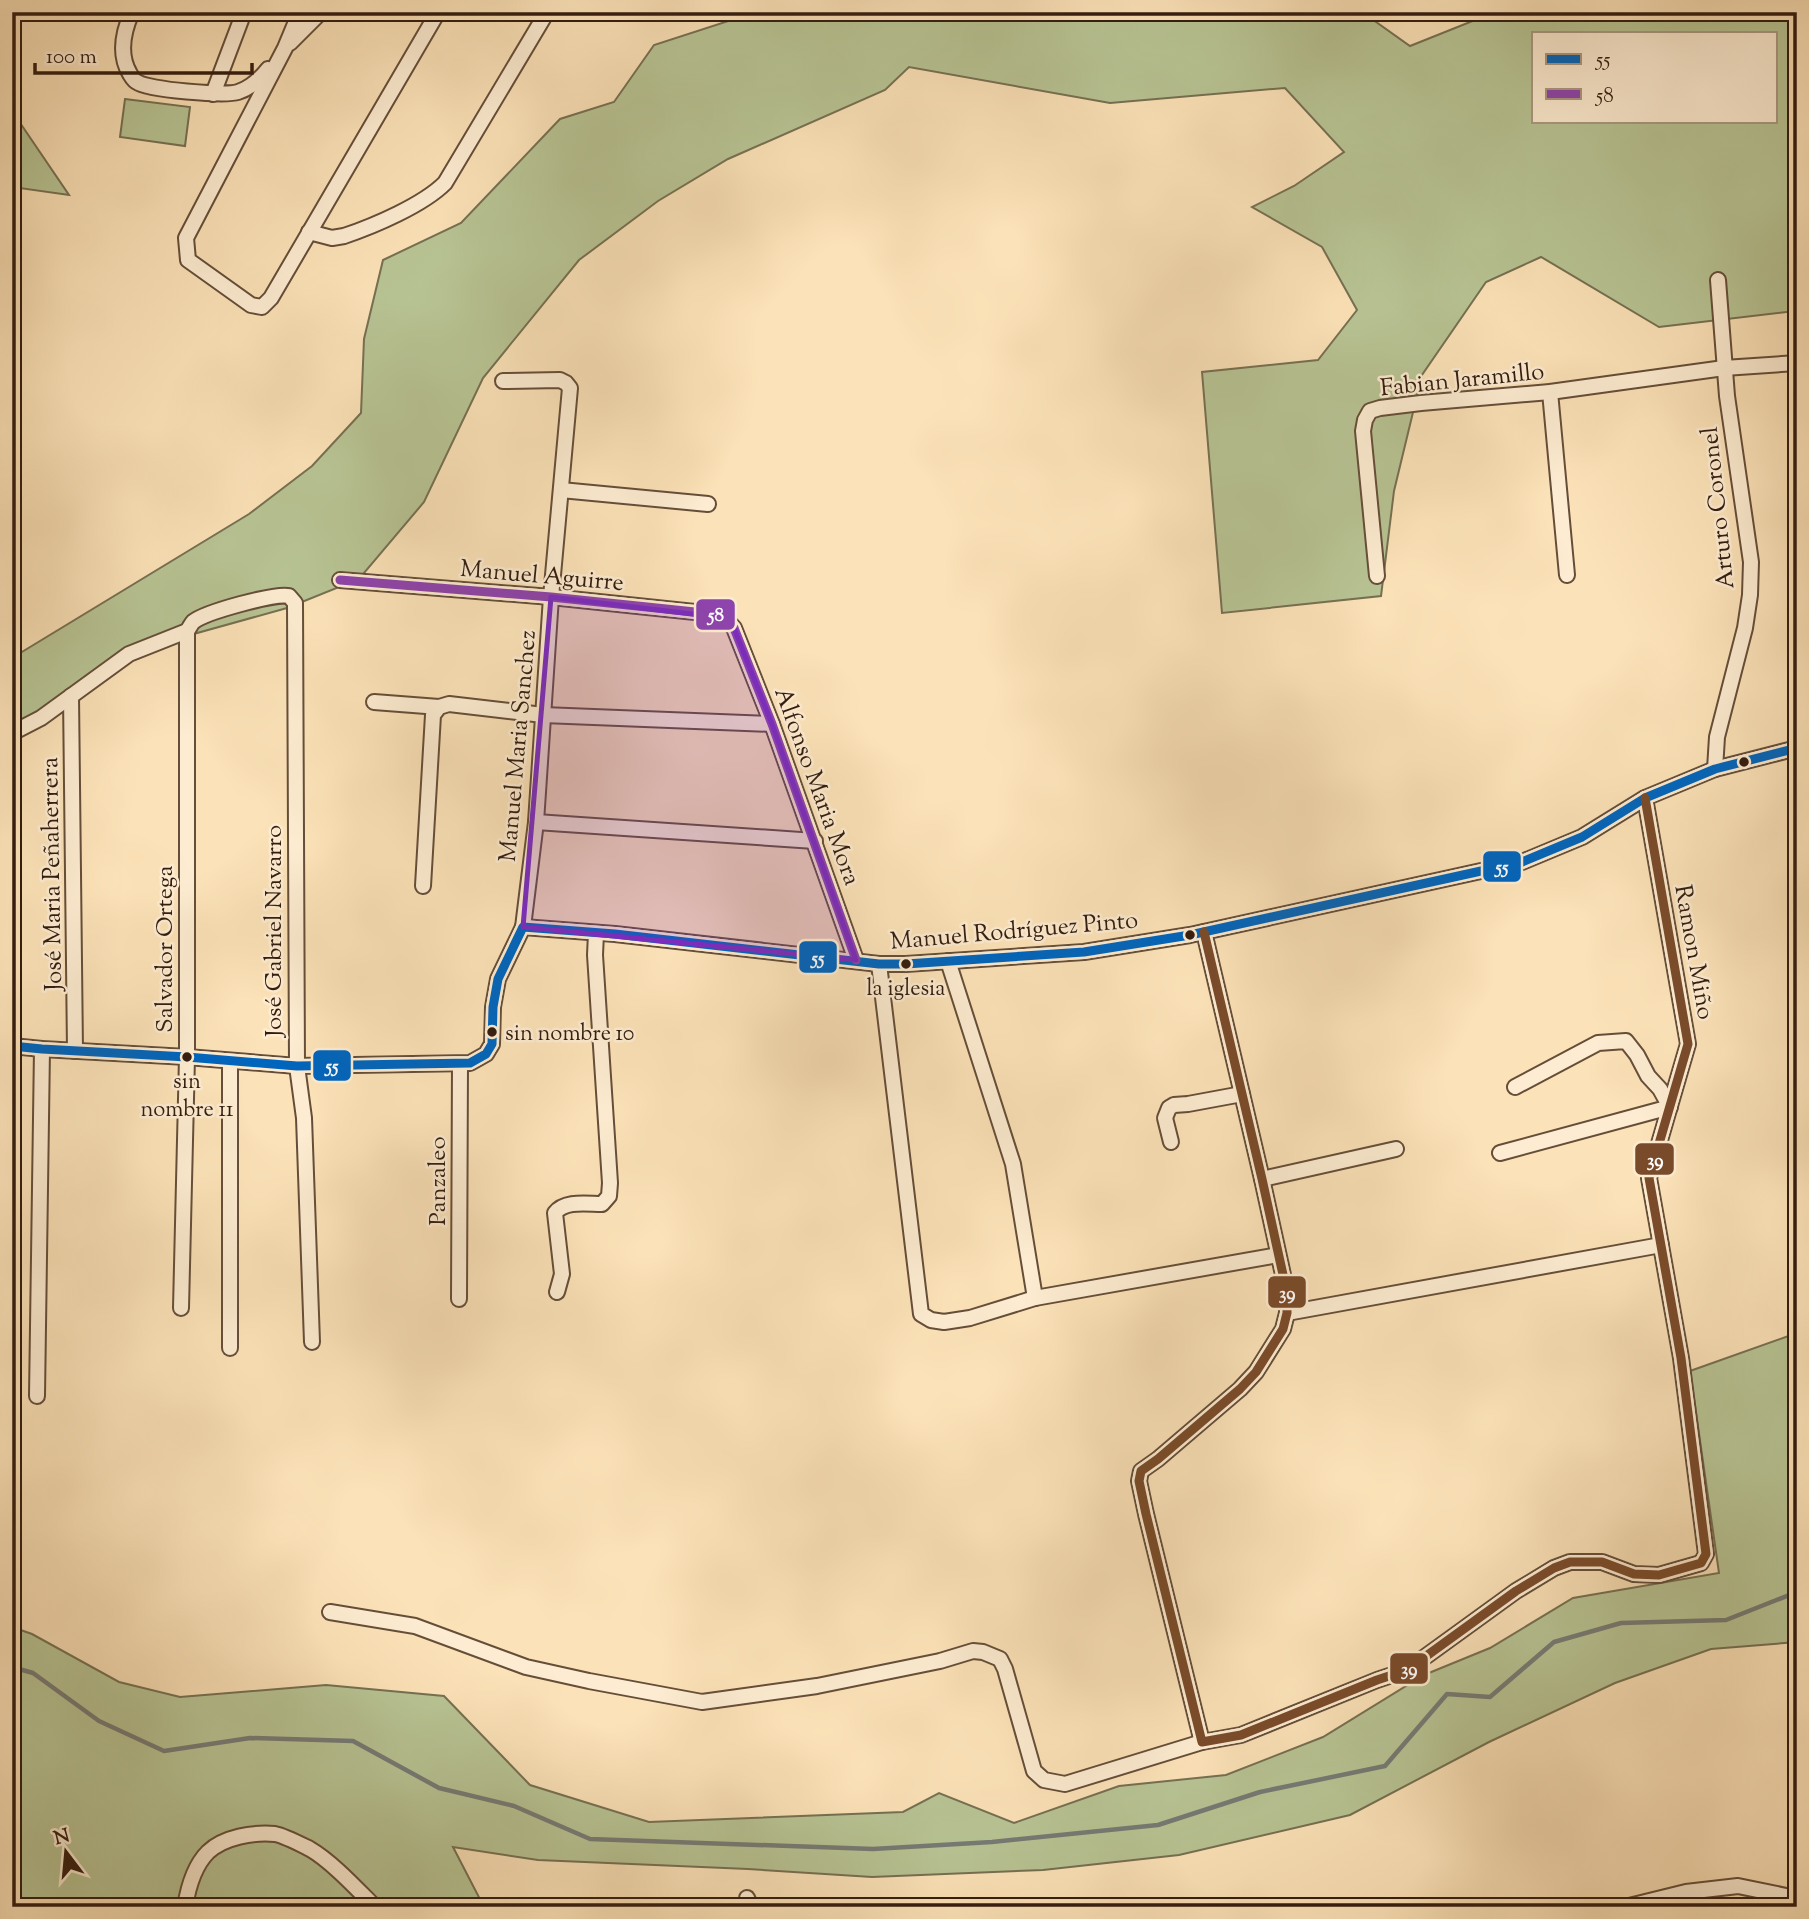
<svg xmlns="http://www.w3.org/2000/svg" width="1809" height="1919" font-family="'Sorts Mill Goudy',serif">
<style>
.green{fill:#b8c494;stroke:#767052;stroke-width:2;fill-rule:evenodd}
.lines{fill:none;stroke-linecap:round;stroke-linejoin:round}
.stream{stroke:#767b75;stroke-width:4.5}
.minor-casing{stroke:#654e39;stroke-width:18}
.minor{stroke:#fdecd1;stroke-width:14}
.bus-1-casing{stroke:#fdecd1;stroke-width:14}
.bus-2-casing{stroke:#fdecd1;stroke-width:14}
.bus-3-casing{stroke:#fdecd1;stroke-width:14}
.bus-1{stroke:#0065bd;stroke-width:9}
.bus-2{stroke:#8e44ad;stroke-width:9}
.bus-3{stroke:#7a4b2a;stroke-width:9}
.marked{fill:#7b2cbf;fill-opacity:0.2;stroke:#7b2cbf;stroke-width:5;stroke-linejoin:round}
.bus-dot{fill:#331c0f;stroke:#fdecd1;stroke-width:2.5}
.labels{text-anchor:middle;stroke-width:5;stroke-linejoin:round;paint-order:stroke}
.bus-label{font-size:22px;fill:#331c0f;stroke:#fdecd1}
.street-label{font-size:24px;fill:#331c0f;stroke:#fdecd1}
.line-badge{stroke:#fdecd1;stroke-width:2.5}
.badge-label{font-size:19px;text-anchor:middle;font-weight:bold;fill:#fff}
</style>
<rect width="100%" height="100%" fill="#fce2b8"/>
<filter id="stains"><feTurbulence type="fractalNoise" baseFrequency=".00286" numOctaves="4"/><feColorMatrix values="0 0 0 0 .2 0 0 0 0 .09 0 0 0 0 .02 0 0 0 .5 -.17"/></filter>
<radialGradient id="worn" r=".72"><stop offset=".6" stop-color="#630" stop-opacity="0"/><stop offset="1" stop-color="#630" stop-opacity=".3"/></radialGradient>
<g class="green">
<path d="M756 12H1362L1410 46 1495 12H1797V320L1795 311 1659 327 1541 257 1486 282 1422 375 1394 491 1381 596 1222 613 1202 372 1318 360 1357 310 1322 247 1252 207 1294 186 1344 152 1285 88 1110 103 909 67 885 90 728 159 658 201 579 260 483 378 424 502 359 579 287 608 129 652 36 719 12 723V658L249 514 312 466 361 413 364 339 383 260 461 223 560 119 614 102 654 45ZM1534 33H1776V121H1534Z"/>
<path d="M125 99 190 107 185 146 120 137Z"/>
<path d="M12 111 69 195 12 187Z"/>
<path d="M1797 1333V1642L1711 1649 1615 1683 1489 1742 1350 1815 1179 1855 1043 1870 872 1877 748 1869 538 1860 453 1847 484 1907H12V1627L32 1634 119 1682 180 1697 326 1685 444 1696 530 1785 649 1822 903 1812 939 1793 1014 1823 1119 1786 1226 1775 1323 1737 1424 1675 1490 1648 1573 1598 1719 1573 1690 1371Z"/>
</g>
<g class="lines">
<path class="stream" d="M12 1667 33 1673 99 1721 164 1751 250 1738 353 1741 439 1788 514 1806 590 1839 873 1849 992 1842 1158 1825 1260 1792 1385 1766 1447 1694 1490 1697 1554 1642 1621 1623 1726 1620 1797 1592"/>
<defs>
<g id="minor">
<path d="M132 12C123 32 118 54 130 74 132 77 134 81 137 82 148 90 225 96 238 92 251 88 260 79 268 69"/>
<path d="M300 12 285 48 186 238 188 260 251 305 262 307 271 298 438 12"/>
<path d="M290 43 321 12"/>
<path d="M213 94 244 12"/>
<path d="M309 232 332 238 344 236C374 226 423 205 445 183L547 12"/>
<path d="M503 381 560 380 566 383 570 388 551 597 536 822 523 927"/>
<path d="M1550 392 1567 575"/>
<path d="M561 490 708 504"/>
<path d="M1377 576 1363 431 1365 420 1370 411 1380 408 1421 403 1550 392 1724 368 1797 363"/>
<path d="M340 580 551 597 714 614 725 618 734 628 772 724 856 960"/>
<path d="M71 696 75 1051"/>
<path d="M374 702 439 707"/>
<path d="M12 733 41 718 129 654 187 631C189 629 191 624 193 622 205 612 275 593 289 596L295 603 297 1066 304 1118 312 1342"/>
<path d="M1715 769 1717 737 1745 628 1750 595 1751 562 1727 396 1718 280"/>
<path d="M536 822 815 841"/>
<path d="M423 886 433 715 439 707 449 704 543 715 772 724"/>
<path d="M1204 932 1262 1179 1287 1293V1313L1283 1329 1256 1372 1240 1389 1158 1459 1141 1471 1139 1481 1146 1514 1202 1742 1241 1735 1377 1680 1407 1670 1516 1591 1554 1568 1570 1562H1602L1634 1574 1659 1575 1701 1563 1706 1554 1681 1358 1649 1178 1688 1044 1645 798"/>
<path d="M948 961 1013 1164 1035 1298"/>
<path d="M879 964 921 1314 931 1320 944 1322 970 1318 1035 1298 1278 1255"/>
<path d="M12 1046 42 1049 187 1057 297 1066 470 1063 486 1054 492 1044 493 1007 498 979 523 927 615 934 879 964H906L1084 952 1190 935 1522 862 1582 837 1645 798 1715 769 1797 748"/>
<path d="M1171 1142 1165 1118 1169 1108 1174 1105 1188 1104 1242 1094"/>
<path d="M1500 1153 1670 1107 1660 1089 1648 1076 1637 1055 1626 1041 1598 1043 1515 1087"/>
<path d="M1262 1179 1396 1149"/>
<path d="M557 1292 562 1274 555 1213C565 1200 587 1204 602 1204L609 1196 610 1183 595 955 596 933"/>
<path d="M459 1299 460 1064"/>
<path d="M181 1308 187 1057V631"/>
<path d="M1287 1313 1661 1245"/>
<path d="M230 1348V1062"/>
<path d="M37 1396 42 1049"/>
<path d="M330 1612 415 1626 526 1667 589 1681 702 1702 817 1686 940 1661 973 1651 983 1652 1000 1659 1005 1669 1034 1771 1044 1780 1065 1784 1202 1742"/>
<path d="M747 1898 751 1907"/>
<path d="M185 1907C188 1888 194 1866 208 1852 224 1837 253 1832 275 1834 285 1836 300 1844 310 1849 331 1861 357 1889 375 1907"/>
<path d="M1625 1907 1686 1892 1738 1886 1791 1897 1797 1901"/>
</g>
</defs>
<use href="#minor" class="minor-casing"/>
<use href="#minor" class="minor"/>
<defs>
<path id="bus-1" d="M12 1046 42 1049 187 1057 297 1066 470 1063 486 1054 492 1044 493 1007 498 979 523 927 615 934 879 964H906L1084 952 1190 935 1522 862 1582 837 1645 798 1715 769 1797 748"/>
<path id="bus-2" d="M340 580 551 597 714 614 725 618 734 628 772 724 856 960"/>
<path id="bus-3" d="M1204 932 1262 1179 1287 1293V1313L1283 1329 1256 1372 1240 1389 1158 1459 1141 1471 1139 1481 1146 1514 1202 1742 1241 1735 1377 1680 1407 1670 1516 1591 1554 1568 1570 1562H1602L1634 1574 1659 1575 1701 1563 1706 1554 1681 1358 1649 1178 1688 1044 1645 798"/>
</defs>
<use href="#bus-1" class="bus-1-casing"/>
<use href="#bus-2" class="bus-2-casing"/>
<use href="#bus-3" class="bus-3-casing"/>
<use href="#bus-1" class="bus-1"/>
<use href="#bus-2" class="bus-2"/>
<use href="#bus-3" class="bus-3"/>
</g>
<path class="marked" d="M551 597 725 618 734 628 772 724 856 960 523 927Z"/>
<g class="bus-dot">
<circle cx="1744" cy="762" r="6"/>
<circle cx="1190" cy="935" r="6"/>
<circle cx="906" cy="964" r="6"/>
<circle cx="492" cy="1032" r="6"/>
<circle cx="187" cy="1057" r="6"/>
</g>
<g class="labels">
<g class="bus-label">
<text x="906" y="995">la iglesia</text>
<text x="505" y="1040" text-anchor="start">sin nombre 10</text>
<text x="187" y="1088">sin<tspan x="187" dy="28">nombre 11</tspan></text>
</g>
<g class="street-label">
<text transform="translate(1462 379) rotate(-6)" y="8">Fabian Jaramillo</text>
<text transform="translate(1717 508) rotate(-96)" y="8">Arturo Coronel</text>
<text transform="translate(542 575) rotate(5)" y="8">Manuel Aguirre</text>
<text transform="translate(517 746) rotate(-85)" y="8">Manuel Maria Sanchez</text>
<text transform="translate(818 786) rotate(70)" y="8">Alfonso Maria Mora</text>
<text transform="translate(51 874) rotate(-91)" y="8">José Maria Peñaherrera</text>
<text transform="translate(1014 930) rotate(-5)" y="8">Manuel Rodríguez Pinto</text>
<text transform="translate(273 931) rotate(-90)" y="8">José Gabriel Navarro</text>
<text transform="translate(164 949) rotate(-90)" y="8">Salvador Ortega</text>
<text transform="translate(1695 952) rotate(80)" y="8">Ramon Miño</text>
<text transform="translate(437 1181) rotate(-90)" y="8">Panzaleo</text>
</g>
</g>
<g class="line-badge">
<rect x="695" y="598" width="41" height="33" rx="7" fill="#8e44ad"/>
<rect x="1482" y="850" width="40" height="33" rx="7" fill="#0065bd"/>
<rect x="798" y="940" width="40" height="34" rx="7" fill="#0065bd"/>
<rect x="312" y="1049" width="40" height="33" rx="7" fill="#0065bd"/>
<rect x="1634" y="1142" width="41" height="34" rx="7" fill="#7a4b2a"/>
<rect x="1267" y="1275" width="40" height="34" rx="7" fill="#7a4b2a"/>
<rect x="1389" y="1652" width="40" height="33" rx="7" fill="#7a4b2a"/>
</g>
<g class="badge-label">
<text x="716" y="621">58</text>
<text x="1502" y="873">55</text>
<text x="818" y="964">55</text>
<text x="332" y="1072">55</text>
<text x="1655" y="1166">39</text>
<text x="1287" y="1299">39</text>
<text x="1409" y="1675">39</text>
</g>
<rect width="1809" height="1919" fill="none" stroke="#fce2b8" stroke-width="42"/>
<rect x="14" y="14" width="1781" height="1891" fill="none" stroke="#331c0f" stroke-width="3.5"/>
<rect x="21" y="21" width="1767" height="1877" fill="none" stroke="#331c0f" stroke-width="2"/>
<rect x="1532" y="32" width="245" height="91" fill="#fdecd1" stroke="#ac9983" stroke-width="2"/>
<rect x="1546" y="54" width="35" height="10" fill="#0065bd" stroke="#ac9983" stroke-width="2"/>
<text x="1596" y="66" font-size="21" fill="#331c0f">55</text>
<rect x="1546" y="89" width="35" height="10" fill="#8e44ad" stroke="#ac9983" stroke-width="2"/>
<text x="1596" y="102" font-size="21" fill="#331c0f">58</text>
<g transform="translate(66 1852) rotate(344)" stroke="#fdecd1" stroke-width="5" paint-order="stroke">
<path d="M0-5L12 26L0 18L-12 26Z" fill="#331c0f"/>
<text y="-10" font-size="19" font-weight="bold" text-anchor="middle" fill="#331c0f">N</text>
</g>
<path d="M35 63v10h217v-10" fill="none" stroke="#331c0f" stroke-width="3.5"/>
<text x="46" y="63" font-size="21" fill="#331c0f" stroke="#fdecd1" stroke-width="5" paint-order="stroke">100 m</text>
<rect width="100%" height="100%" filter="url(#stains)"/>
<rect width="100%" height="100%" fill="url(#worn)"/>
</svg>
